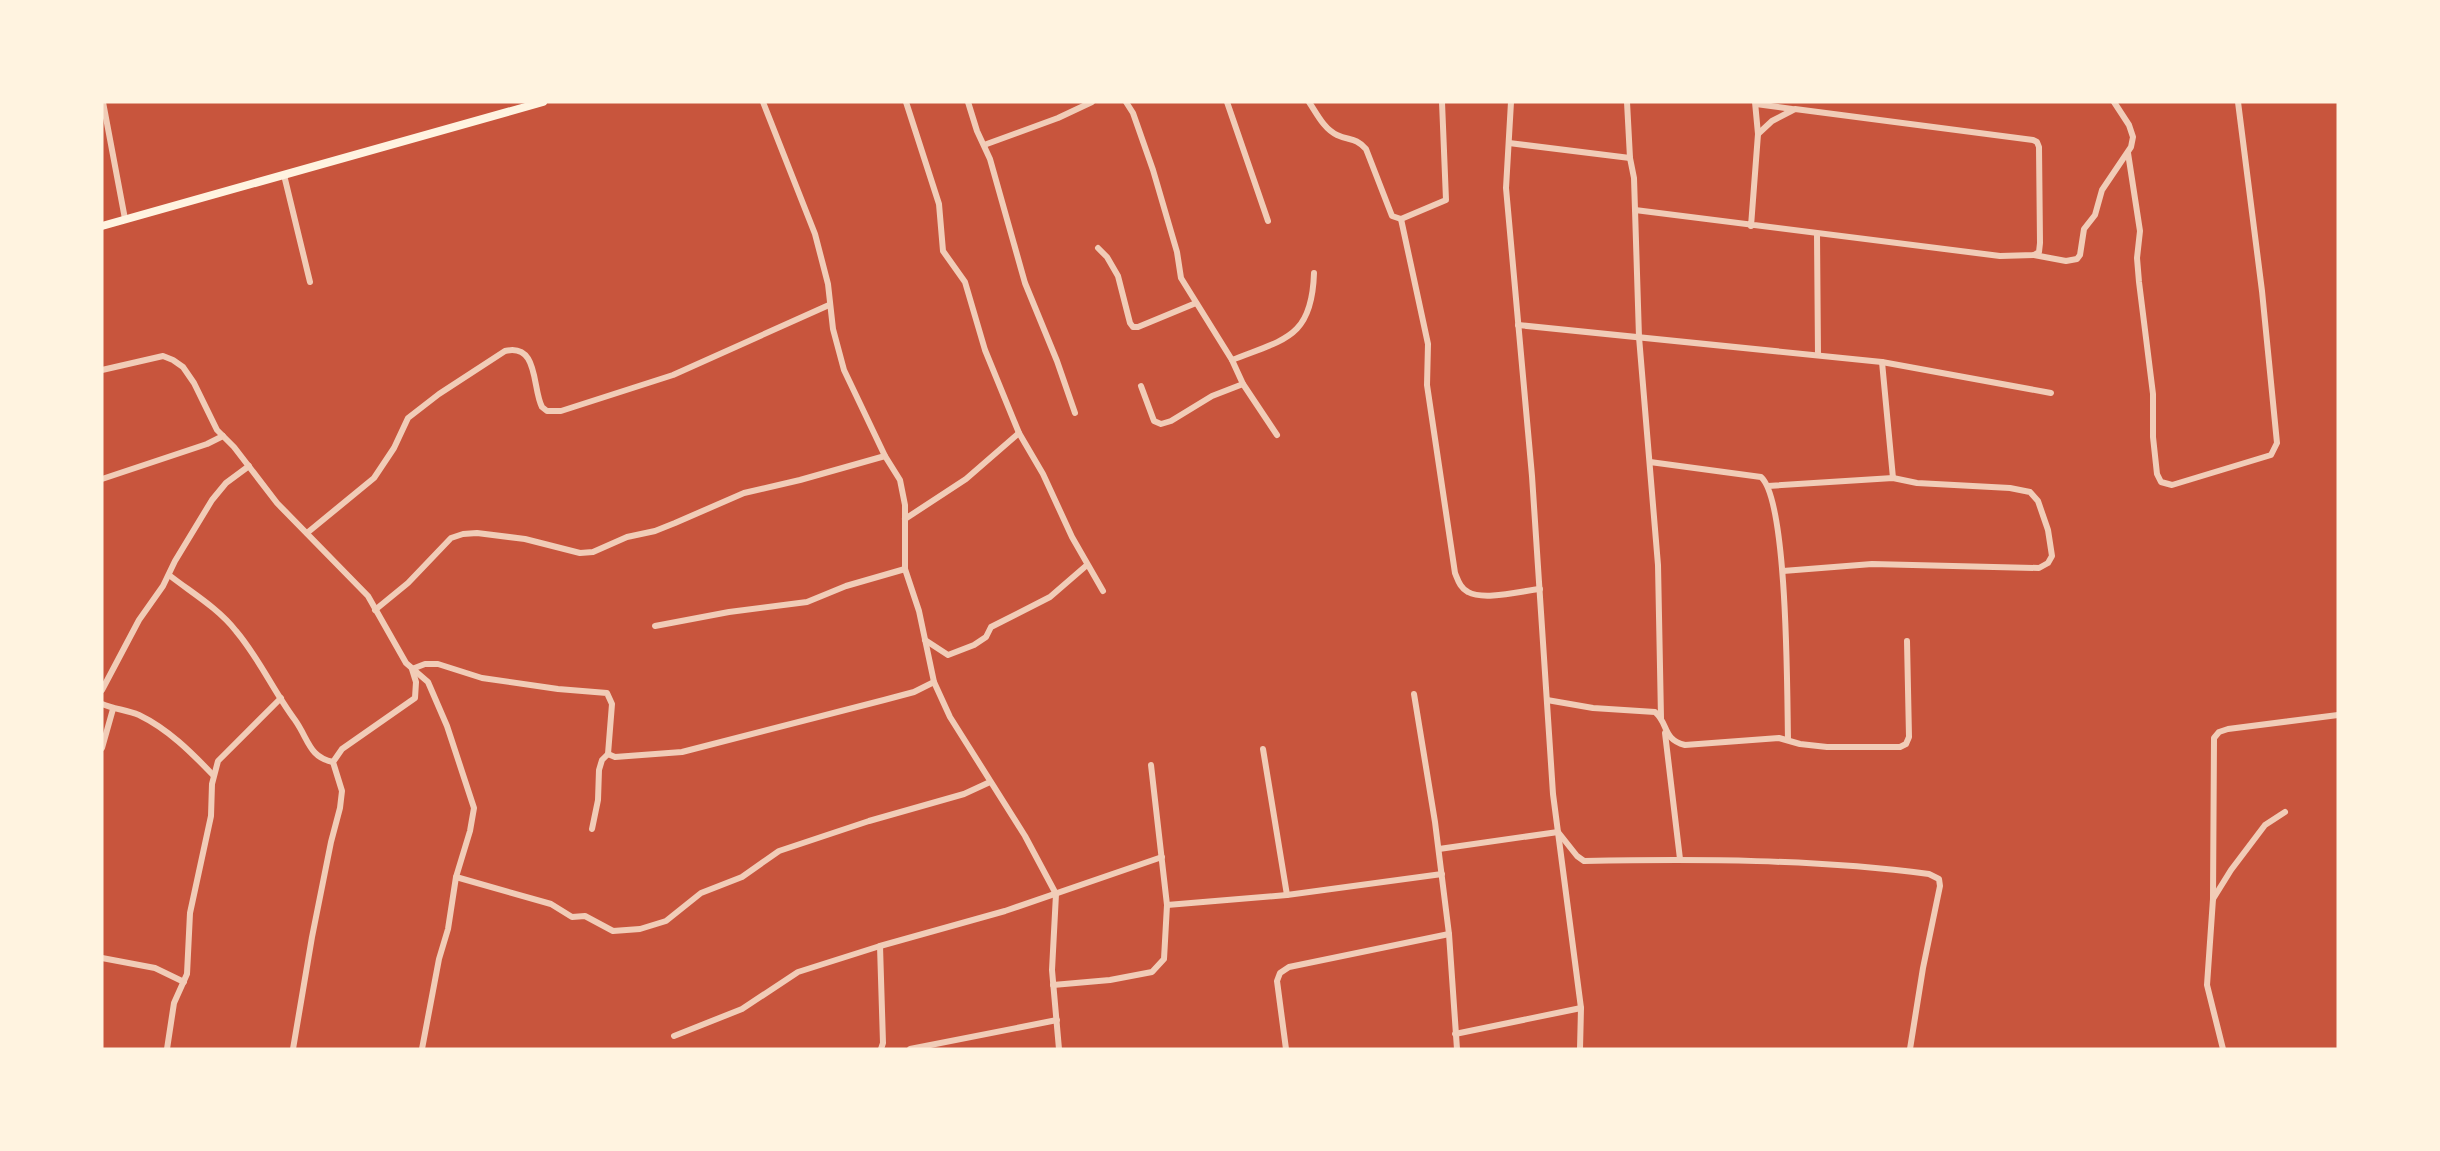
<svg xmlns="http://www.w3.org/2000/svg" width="2440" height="1151" font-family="'Open Sans',sans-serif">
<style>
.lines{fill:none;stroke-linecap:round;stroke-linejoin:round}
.minor{stroke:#f1ccb7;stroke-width:6}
.secondary{stroke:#fff3e0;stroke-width:8}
</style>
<rect width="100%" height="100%" fill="#c8553d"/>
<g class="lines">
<g class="minor">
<path d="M103 102 125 219"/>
<path d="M763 102 815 234 828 284 833 329 844 370 885 456 900 480 905 505V569L919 611 934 682 950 717 1025 836 1056 894 1052 970 1059 1049"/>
<path d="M906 102 939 204 943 251 965 282 985 350 1019 433 1043 474 1072 537 1103 591"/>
<path d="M968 102 977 131 990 159 1025 283 1057 361 1075 413"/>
<path d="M1126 102 1133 113 1153 170 1177 252 1181 278 1232 360 1243 384 1277 435"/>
<path d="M1227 102 1268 221"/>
<path d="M1309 102C1317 114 1324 129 1337 135 1350 141 1355 137 1366 149L1392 216 1401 219 1446 200 1442 102"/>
<path d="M1511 102 1506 188 1532 476 1553 794 1581 1008 1580 1049"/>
<path d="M1627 102 1630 158 1634 178 1639 337 1658 565 1661 718"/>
<path d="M1755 102 1758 134"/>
<path d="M1756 104 1792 109"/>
<path d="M1509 143 1630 158"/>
<path d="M984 145 1058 118 1092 102"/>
<path d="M2128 153 2140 231 2137 258 2139 282 2153 394V437L2157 474 2161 482 2172 485 2271 455 2277 443 2262 291 2238 102"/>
<path d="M284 175 310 282"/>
<path d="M1635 210 2000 256 2034 255 2039 252 2040 243 2039 147 2037 142 2033 140 1795 109 1772 121 1758 134 1751 226"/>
<path d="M1401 219 1428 344 1427 385 1455 573C1458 580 1460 588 1468 592 1484 601 1521 591 1540 589"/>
<path d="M1817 234 1818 355"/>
<path d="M1098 248 1107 257 1118 276 1130 323 1133 327H1138L1196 303"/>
<path d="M2034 255 2066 261 2077 259 2080 255 2084 229 2095 215 2102 190 2131 147 2133 137 2129 125 2114 102"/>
<path d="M1518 325 1882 362 2051 393"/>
<path d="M1232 360C1285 339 1312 338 1314 273"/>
<path d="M1882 362 1893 478"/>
<path d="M102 370 163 356 173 360 183 367 194 383 217 430 234 447 277 503 368 596 406 663 428 682 447 726 474 808 470 831 456 877 448 929 439 959 422 1049"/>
<path d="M1141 386 1154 421 1161 424 1171 421 1212 396 1243 384"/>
<path d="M1650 462 1761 477C1788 501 1787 695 1788 739"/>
<path d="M102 479 207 444 223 436"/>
<path d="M1768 486 1893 478 1917 483 2010 488 2030 492 2038 501 2048 530 2052 556 2048 563 2039 568 1872 564 1783 571"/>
<path d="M905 519 966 479 1019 433"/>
<path d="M307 533 374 478 394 448 408 418 439 394 505 351C539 343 532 388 542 407L547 411H561L673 375 829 305"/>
<path d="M169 575C192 593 218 608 236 631 259 658 274 692 295 720 309 740 309 757 333 762"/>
<path d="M375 610 408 583 451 538 463 534 477 533 525 539 580 553 593 552 627 537 655 531 675 523 744 493 800 480 885 456"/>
<path d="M655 626 729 612 807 602 846 586 905 569"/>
<path d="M925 640 948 655 974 645 986 637 991 627 1050 597 1087 565"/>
<path d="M102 690 139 620 163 586 175 561 212 500 226 483 249 466"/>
<path d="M1414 694 1435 822 1449 934 1457 1049"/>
<path d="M1547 700 1593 708 1655 712C1669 724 1662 739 1685 745L1779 738 1800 744 1827 747H1900L1906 744 1909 737 1907 641"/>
<path d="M102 704C114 709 127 710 139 715 168 729 191 752 213 775"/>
<path d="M1665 733 1680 859"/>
<path d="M102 748 113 709"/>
<path d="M1263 749 1287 895"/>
<path d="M608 754 615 757 682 752 884 700 914 692 934 682"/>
<path d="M1439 849 1558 832 1577 856 1584 861C1699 859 1815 859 1929 874L1939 879 1940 886 1923 968 1910 1049"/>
<path d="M456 877 551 904 572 917 585 916 613 931 640 929 666 921 701 893 742 877 779 851 869 821 964 794 990 782"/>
<path d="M2213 899 2214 738 2219 732 2228 729 2338 715"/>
<path d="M1167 905 1287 895 1442 874"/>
<path d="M880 946 883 1043 881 1049"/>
<path d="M102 958 155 968 184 982"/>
<path d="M1053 985 1110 980 1152 972 1164 959 1167 905 1151 765"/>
<path d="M1455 1034 1581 1008"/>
<path d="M674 1036 742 1009 798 972 880 946 1005 911 1162 857"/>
<path d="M167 1049 174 1003 187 974 190 913 211 816 212 784 218 761 281 698"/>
<path d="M293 1049 312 937 331 842 340 808 342 791 333 762 342 749 415 698 416 682 412 669 425 664H438L482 678 558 689 607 693 612 704 608 754 602 760 599 770 598 800 592 829"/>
<path d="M910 1049 1057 1020"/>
<path d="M1286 1049 1277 981 1280 973 1289 967 1449 934"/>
<path d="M2223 1049 2207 985 2213 899 2231 870 2265 825 2285 812"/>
</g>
<path class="secondary" d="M102 226 543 102"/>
</g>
<rect width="2440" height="1151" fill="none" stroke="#fff3e0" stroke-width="207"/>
</svg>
